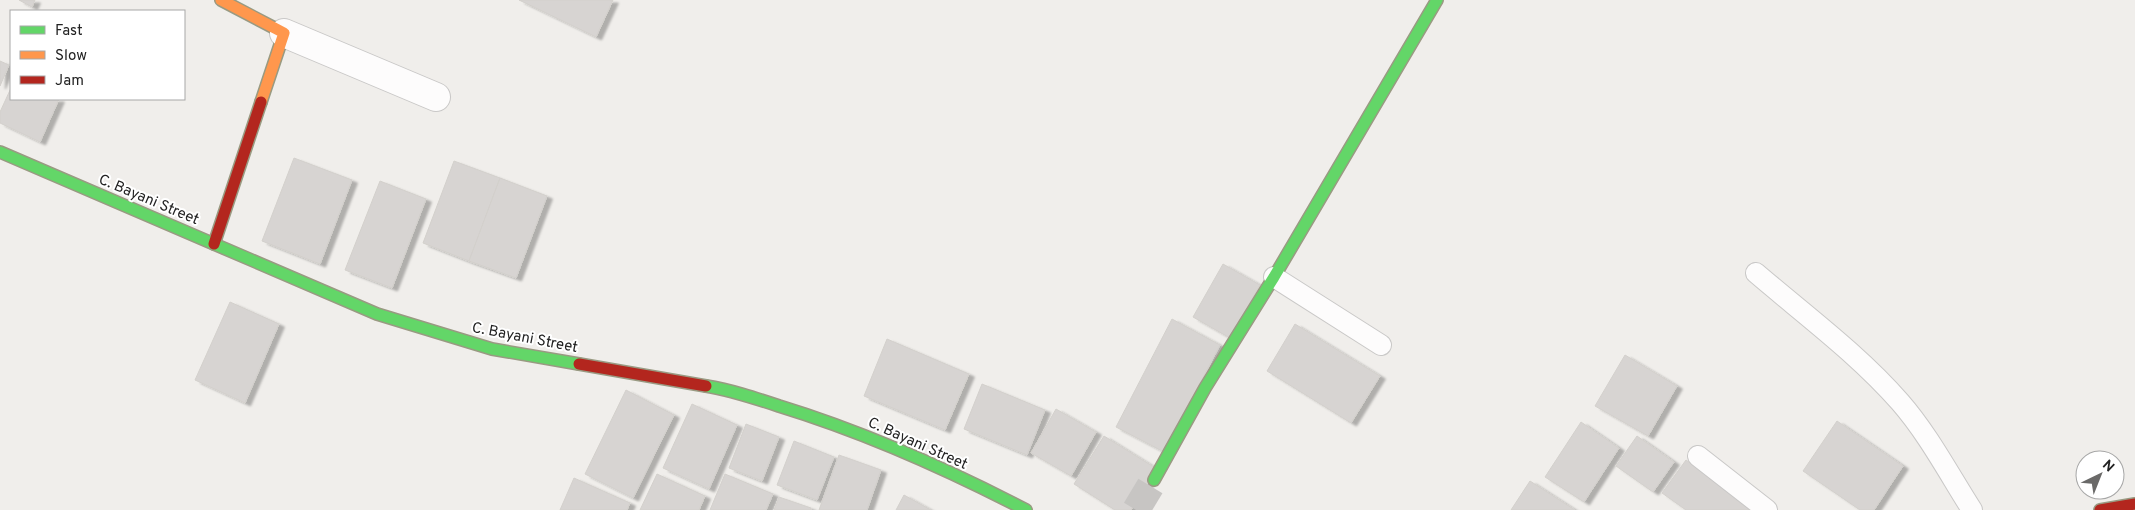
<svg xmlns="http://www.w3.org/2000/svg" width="2135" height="510" font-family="Overpass,sans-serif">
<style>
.building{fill:#d7d4d2;stroke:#d3d0cc;filter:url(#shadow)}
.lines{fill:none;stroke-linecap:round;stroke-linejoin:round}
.secondary-tunnel{stroke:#c7c5c3;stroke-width:28;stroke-dasharray:28 14;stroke-linecap:butt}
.lane-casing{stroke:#c9c8c7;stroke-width:22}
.street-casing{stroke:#c9c8c7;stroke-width:30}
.fast-casing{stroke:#999a82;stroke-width:14}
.slow-casing{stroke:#999a82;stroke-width:14}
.jam-casing{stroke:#999a82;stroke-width:14}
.lane{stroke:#fdfcfc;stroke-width:20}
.street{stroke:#fdfcfc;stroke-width:28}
.fast{stroke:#63d668;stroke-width:11}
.slow{stroke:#ff974d;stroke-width:11}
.jam{stroke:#b3261e;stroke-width:11}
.labels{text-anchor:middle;stroke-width:4;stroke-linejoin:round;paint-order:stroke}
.street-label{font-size:15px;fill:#222;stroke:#fff}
</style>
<defs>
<filter id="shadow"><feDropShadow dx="5.5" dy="3" stdDeviation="1" flood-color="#0004"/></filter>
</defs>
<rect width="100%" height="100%" fill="#f0eeeb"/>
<g class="building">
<path d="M19 0H35L32 7Z"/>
<path d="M519 0H613L596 37Z"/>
<path d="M0 61 9 65 0 86Z"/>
<path d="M11 88V99H59L40 142 0 123V112Z"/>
<path d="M294 158 352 180 320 264 262 241Z"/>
<path d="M454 161 500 178 469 261 423 243Z"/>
<path d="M500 178 547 196 516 278 469 261Z"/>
<path d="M380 181 426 199 392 288 345 270Z"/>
<path d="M1223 264 1260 285 1230 338 1193 317Z"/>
<path d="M230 302 279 324 245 403 195 380Z"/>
<path d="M1172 319 1220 345 1164 452 1116 427Z"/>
<path d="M1295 324 1380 376 1351 423 1267 371Z"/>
<path d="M887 339 969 374 945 430 864 396Z"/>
<path d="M1625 355 1677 386 1648 436 1595 406Z"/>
<path d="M982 384 1045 410 1027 455 964 429Z"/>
<path d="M626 390 674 415 633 498 585 474Z"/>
<path d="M692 404 737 425 709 489 663 468Z"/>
<path d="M1056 409 1096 432 1071 476 1031 453Z"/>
<path d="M1837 421 1903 466 1874 510H1860L1803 471Z"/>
<path d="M1581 422 1619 448 1584 502 1545 477Z"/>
<path d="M746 424 779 437 762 481 729 468Z"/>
<path d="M1104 436 1157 469 1131 510H1115L1074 484Z"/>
<path d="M1637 436 1674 462 1653 492 1616 466Z"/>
<path d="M794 441 834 457 817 500 777 485Z"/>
<path d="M839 455 881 470 867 510H819Z"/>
<path d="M1686 460 1758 510H1686L1662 493Z"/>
<path d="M657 474 705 496 699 510H640Z"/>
<path d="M725 474 773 494 766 510H710Z"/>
<path d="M574 478 630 503 627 510H560Z"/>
<path d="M1530 481 1575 510H1511Z"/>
<path d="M904 495 931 510H896Z"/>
<path d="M779 497 811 508V510H774Z"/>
</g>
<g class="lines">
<path class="secondary-tunnel" d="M1136 510 1154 480"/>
<defs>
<g id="lane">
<path d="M1756 273C1805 315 1858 354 1900 402 1928 434 1949 474 1972 510"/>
<path d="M1274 277 1381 345"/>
<path d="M1698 456 1767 510"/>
</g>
<path id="street" d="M284 33 436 97"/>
<g id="fast">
<path d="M0 152 377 314 492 349 579 364"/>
<path d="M706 386C731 390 755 398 779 406 864 432 947 469 1026 510"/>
<path d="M1154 480 1205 388 1274 277 1437 0"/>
</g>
<path id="slow" d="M221 0 284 33 261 102"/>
<g id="jam">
<path d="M214 244 261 102"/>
<path d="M579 364 706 386"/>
<path d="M2100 510 2135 504"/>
</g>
</defs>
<use href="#lane" class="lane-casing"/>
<use href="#street" class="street-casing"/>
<use href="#fast" class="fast-casing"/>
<use href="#slow" class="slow-casing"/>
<use href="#jam" class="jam-casing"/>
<use href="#lane" class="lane"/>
<use href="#street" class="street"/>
<use href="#fast" class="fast"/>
<use href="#slow" class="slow"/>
<use href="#jam" class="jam"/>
</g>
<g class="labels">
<g class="street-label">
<text transform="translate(149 199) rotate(23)" y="5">C. Bayani Street</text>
<text transform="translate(525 337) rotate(11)" y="5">C. Bayani Street</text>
<text transform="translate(918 443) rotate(24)" y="5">C. Bayani Street</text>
</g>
</g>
<rect x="10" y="10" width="175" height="90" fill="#ffffff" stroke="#a7a7a7"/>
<rect x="20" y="26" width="25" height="8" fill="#63d668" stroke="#a7a7a7"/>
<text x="55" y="35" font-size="15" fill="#222222">Fast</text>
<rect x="20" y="51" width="25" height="8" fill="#ff974d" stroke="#a7a7a7"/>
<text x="55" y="60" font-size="15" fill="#222222">Slow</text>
<rect x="20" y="76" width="25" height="8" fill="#b3261e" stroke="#a7a7a7"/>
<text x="55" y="85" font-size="15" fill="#222222">Jam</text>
<g transform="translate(2100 475) rotate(43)"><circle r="24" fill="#ffffff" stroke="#a7a7a7"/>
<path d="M0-4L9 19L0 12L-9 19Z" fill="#6a6968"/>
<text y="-8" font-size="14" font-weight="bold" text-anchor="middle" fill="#222222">N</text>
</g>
</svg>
